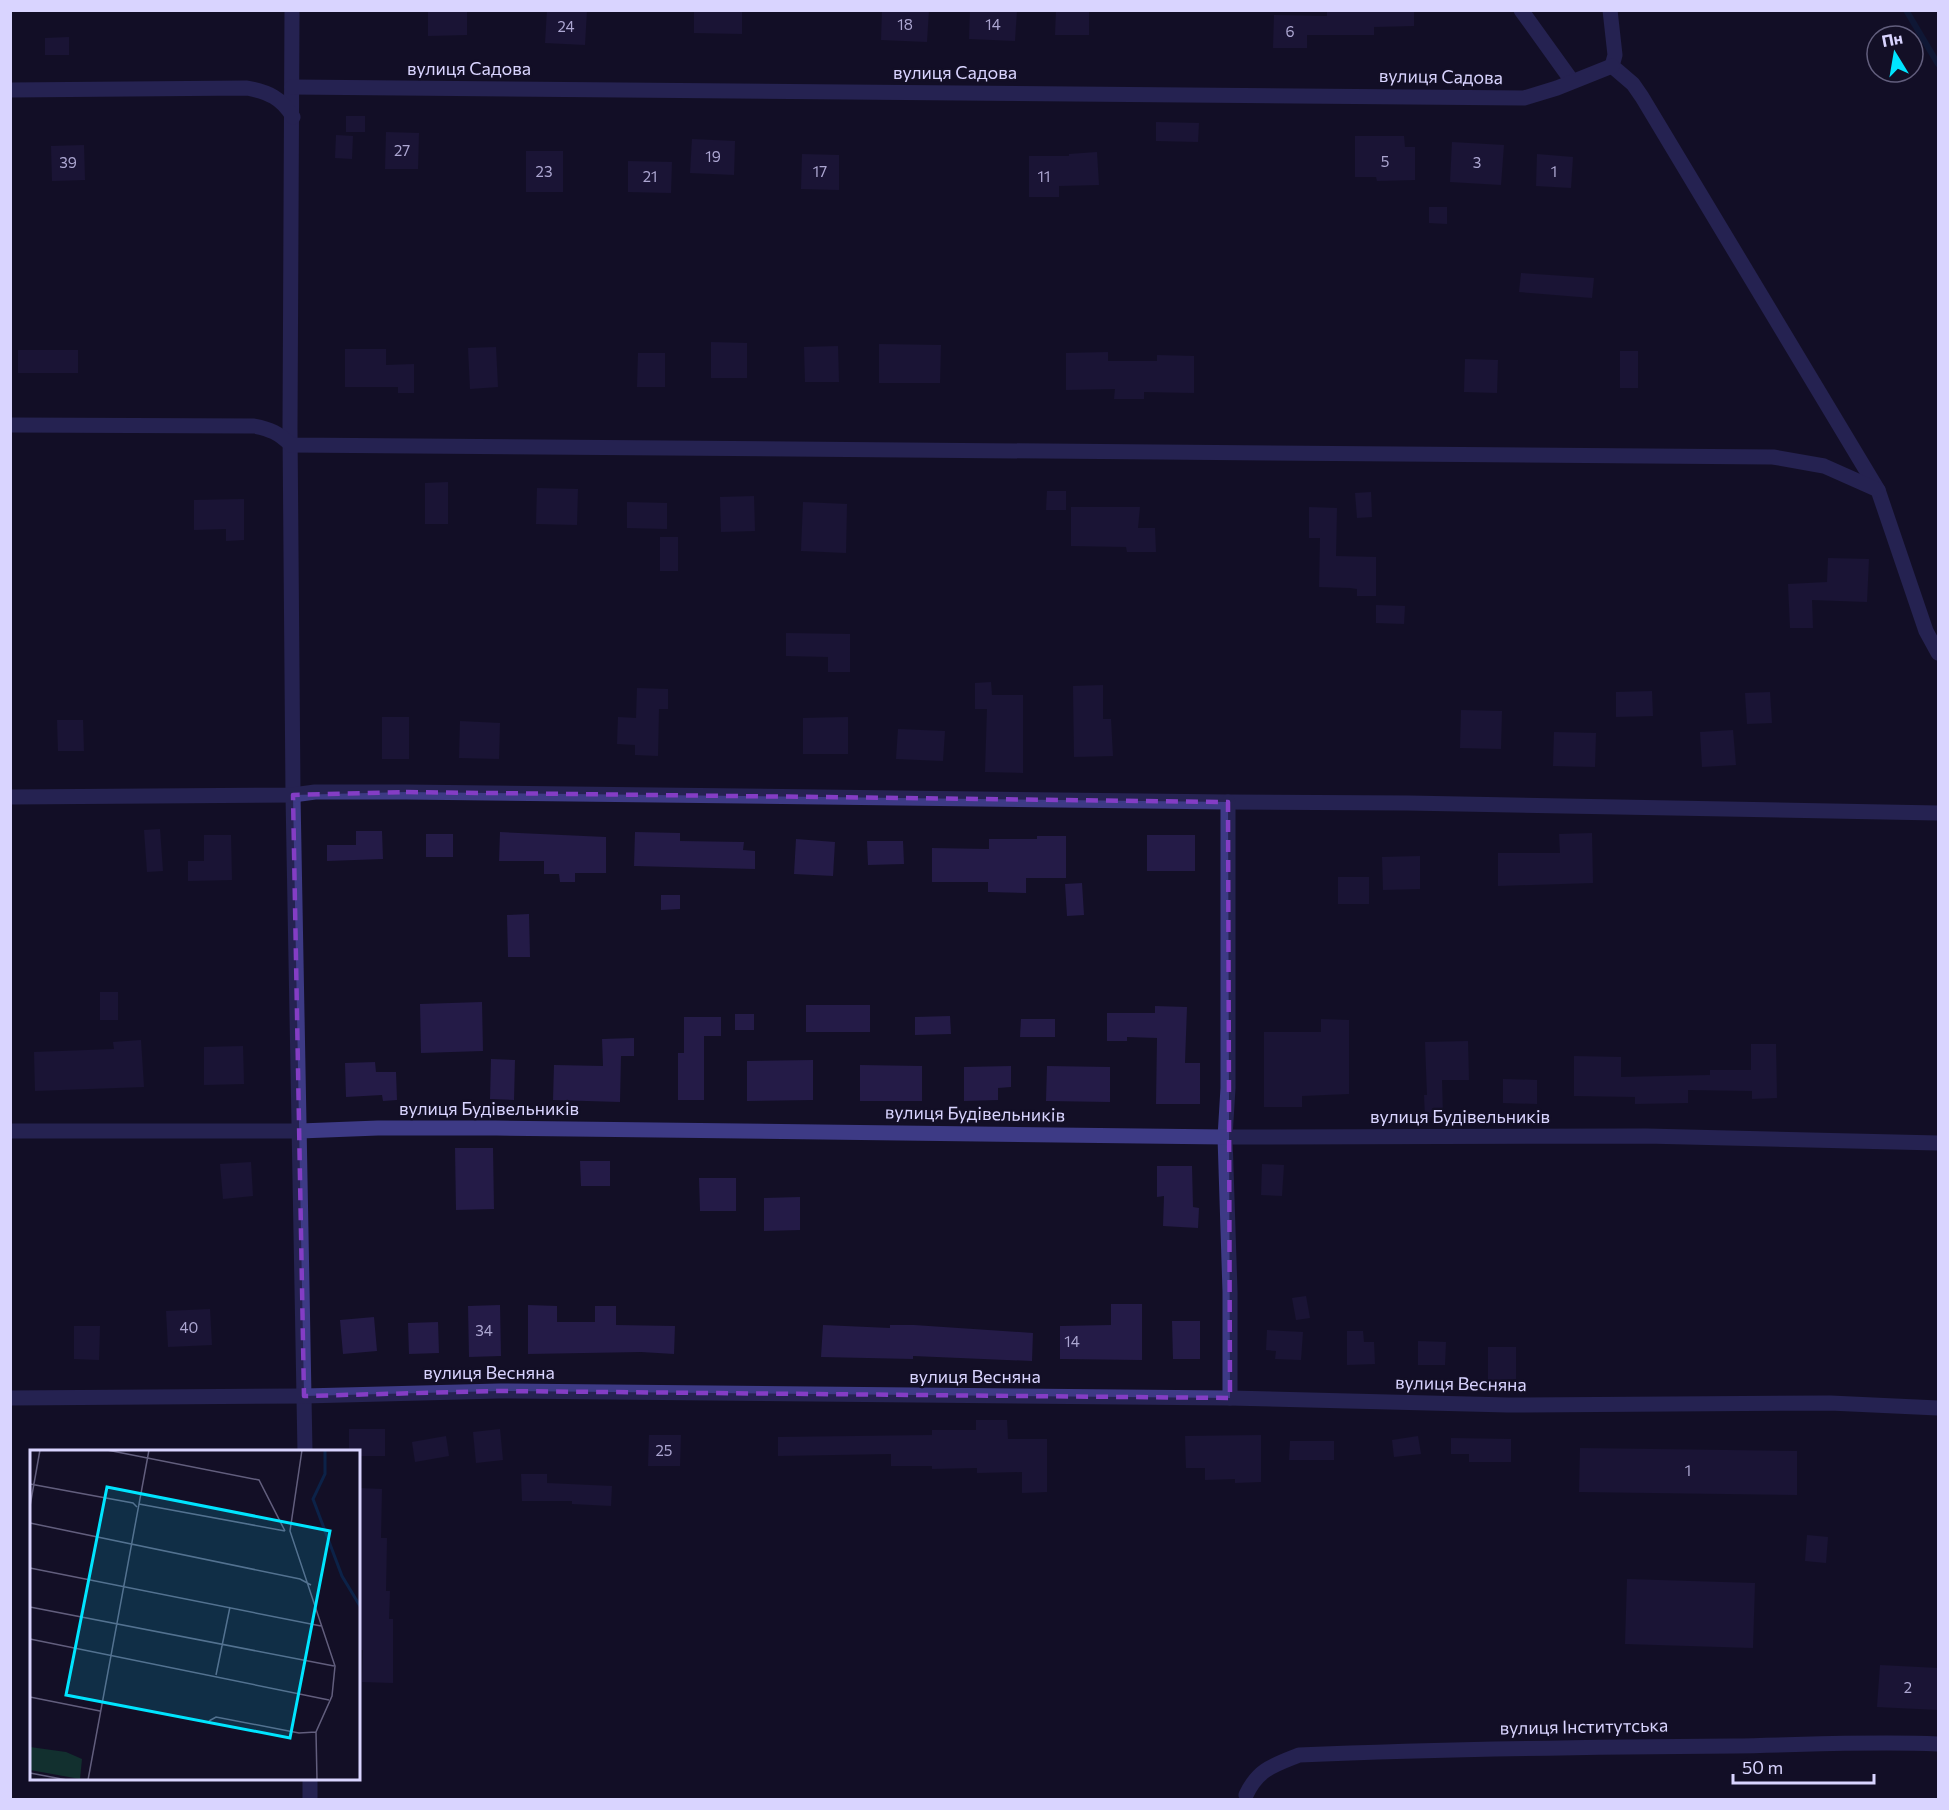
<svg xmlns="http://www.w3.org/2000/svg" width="1949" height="1810" font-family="Commissioner,sans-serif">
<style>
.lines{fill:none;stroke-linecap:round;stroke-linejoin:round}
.stream{stroke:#0c2248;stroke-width:6}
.building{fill:#241b47}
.minor{stroke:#3d3a85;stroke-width:15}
.marked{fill:none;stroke:#843dc5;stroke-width:4.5;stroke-dasharray:12 8;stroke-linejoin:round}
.labels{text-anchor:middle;stroke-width:4.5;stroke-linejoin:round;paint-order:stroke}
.number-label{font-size:15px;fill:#aca6d1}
.street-label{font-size:18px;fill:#d9d4ff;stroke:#130f26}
.inset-river{fill:none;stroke:#0c2248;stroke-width:3}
.inset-road{fill:none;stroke:#625e7d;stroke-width:1.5}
.view{fill:#00e5ff;fill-opacity:0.15;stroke:#00e5ff;stroke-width:3}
.inset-edge{fill:none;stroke:#d9d4ff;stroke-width:3}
</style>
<rect width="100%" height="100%" fill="#130f26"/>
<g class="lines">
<path class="stream" d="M1906 10 1938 64"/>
</g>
<g class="building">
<path d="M428 10H467V35L428 36Z"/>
<path d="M547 10H587L585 45 545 43Z"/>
<path d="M694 10H742V34L694 33Z"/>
<path d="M882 10H929L927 42 881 40Z"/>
<path d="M970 10H1017L1015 41 969 39Z"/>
<path d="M1056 10H1089V35H1055Z"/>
<path d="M1327 10H1414V26L1374 27V35H1307V48H1273L1274 15 1327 16Z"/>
<path d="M69 37V55H45V38Z"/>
<rect x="346" y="116" width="19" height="16"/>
<path d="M1156 122 1199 123 1198 142 1156 141Z"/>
<path d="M386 132 419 133 418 169H385Z"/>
<path d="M336 135 353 136 352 159 335 158Z"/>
<path d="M1355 136H1404L1405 147H1415V180L1377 181 1376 177H1355Z"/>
<path d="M692 139 735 141 734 175 690 173Z"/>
<path d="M1452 142 1504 145 1501 185 1450 182Z"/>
<path d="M84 145 85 180 52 181 51 146Z"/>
<rect x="526" y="151" width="37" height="41"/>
<path d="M1097 152 1099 185 1059 186V197H1029V156H1069V154Z"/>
<path d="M802 154 839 155V190L801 189Z"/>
<path d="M1537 154 1573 157 1571 188 1536 186Z"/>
<path d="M628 161 672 162 671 193 628 192Z"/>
<path d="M1429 207H1447V224L1429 223Z"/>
<path d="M1521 273 1594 278 1592 298 1519 292Z"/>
<path d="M711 342 747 343V378H711Z"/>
<path d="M879 344 941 345 940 383H879Z"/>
<path d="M838 346 839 382H805L804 347Z"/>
<path d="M496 347 498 387 470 389 468 348Z"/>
<path d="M345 349H386V365L414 364V393H398V387H345Z"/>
<rect x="18" y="350" width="60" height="23"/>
<rect x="1620" y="351" width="18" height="37"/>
<path d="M1108 352V361H1157V355L1194 356V393L1144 392V399H1114L1115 389 1066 390V353Z"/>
<path d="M638 353H665V387H637Z"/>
<path d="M1465 359 1498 360 1497 393 1464 392Z"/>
<path d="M448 482V524H425V483Z"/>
<path d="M537 488 578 489 577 525 536 524Z"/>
<path d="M1047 491H1066V510H1046Z"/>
<path d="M1371 492 1372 517 1357 518 1355 493Z"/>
<path d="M754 496 755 531 721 532 720 497Z"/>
<path d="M244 499V540L226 541V529L194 530V500Z"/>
<path d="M627 502 667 503V529L627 528Z"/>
<path d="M803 502 847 504 846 553 801 551Z"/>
<path d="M1071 507H1140L1138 528H1155L1156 552H1127L1126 547 1071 546Z"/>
<path d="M1309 507 1337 508 1336 556 1376 557V596H1357V589L1350 588 1319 587 1320 538H1309Z"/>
<rect x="660" y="537" width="18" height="34"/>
<path d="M1828 558 1869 559 1867 602 1812 600 1813 628H1790L1788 584 1827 582Z"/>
<path d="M1376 605 1405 606 1404 624 1376 623Z"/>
<path d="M786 633 850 634V672H828V657L786 656Z"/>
<path d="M991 682 992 695H1023V773L985 772 987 709H975V683Z"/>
<path d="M1103 685V719H1111L1113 756 1074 757 1073 686Z"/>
<path d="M637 688 668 689V709H659L658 756 635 755V745L617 744 618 717 636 718Z"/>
<path d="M1652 691 1653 716 1616 717V692Z"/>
<path d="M1770 692 1772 723 1747 724 1745 693Z"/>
<path d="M1461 710 1502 711 1501 749 1460 748Z"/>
<rect x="382" y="717" width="27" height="42"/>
<path d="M848 717V754H803V718Z"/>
<path d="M57 720H83L84 751H58Z"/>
<path d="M460 721 500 723 499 759 459 758Z"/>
<path d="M898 729 945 731 943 761 896 759Z"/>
<path d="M1733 730 1736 765 1702 767 1700 732Z"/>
<path d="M1554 732 1596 733 1595 767 1553 766Z"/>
<path d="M160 829 163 871 147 872 144 830Z"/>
<path d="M356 831H382L383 859 327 861V845H356Z"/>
<path d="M500 832 606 837V873H575V882H560L559 874H544V861H499Z"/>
<path d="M635 832 680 833V841L744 842 743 850 755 851V869L634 866Z"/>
<path d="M1592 833 1593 883 1498 886V853H1560L1559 834Z"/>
<rect x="426" y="834" width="27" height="23"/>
<path d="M204 835H231L232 880 188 881V861H204Z"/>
<rect x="1147" y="835" width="48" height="36"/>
<path d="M1037 836H1066V878H1026V893L988 892V882H932V848L989 849V839H1037Z"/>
<path d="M796 839 835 842 833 876 794 874Z"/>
<path d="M867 841H903L904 864 868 865Z"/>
<path d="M1420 856V889L1383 890 1382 857Z"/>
<rect x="1338" y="877" width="31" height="27"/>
<path d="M1082 883 1084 915 1067 916 1065 884Z"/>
<path d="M661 895H680V909L661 910Z"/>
<path d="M529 914 530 957H508L507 915Z"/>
<rect x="100" y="992" width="18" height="28"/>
<path d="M482 1002 483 1051 421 1053 420 1004Z"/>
<rect x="806" y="1005" width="64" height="27"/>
<path d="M1155 1006 1187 1007 1185 1063H1200V1104H1156L1157 1038 1127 1037V1041H1107V1013H1155Z"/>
<rect x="735" y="1014" width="19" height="16"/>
<path d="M950 1016 951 1034 915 1035V1017Z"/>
<path d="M684 1017H721V1036H704V1100H678V1053H684Z"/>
<path d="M1021 1019H1055V1037H1020Z"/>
<path d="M1321 1019 1349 1020V1094L1302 1096V1107H1264V1032H1321Z"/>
<path d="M634 1038V1056H621L620 1102 553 1100 554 1065 603 1066 602 1039Z"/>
<path d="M141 1040 144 1087 35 1091 34 1052 114 1049 113 1042Z"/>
<path d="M1468 1041 1469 1080H1442L1443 1117H1425L1424 1095H1427L1425 1042Z"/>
<path d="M1751 1044H1776L1777 1098 1752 1099V1091L1688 1090V1103L1635 1104V1097L1574 1096V1056L1621 1057V1077L1710 1075V1070H1751Z"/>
<path d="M243 1046 244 1084 204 1085V1047Z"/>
<path d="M491 1059 515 1060 514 1100 490 1099Z"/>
<path d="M813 1060V1100L747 1101V1061Z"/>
<path d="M375 1062 376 1072H396L397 1100 383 1101 382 1095 346 1097 345 1063Z"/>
<path d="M860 1065 922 1066V1101H860Z"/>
<path d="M1011 1066V1087L998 1088V1100L964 1101V1067Z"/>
<path d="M1047 1066 1110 1067V1102L1046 1101Z"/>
<path d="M1503 1079 1537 1080V1104L1503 1103Z"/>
<path d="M455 1148H493L494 1209 456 1210Z"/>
<path d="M580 1161H610V1186H581Z"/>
<path d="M251 1162 253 1196 223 1199 220 1164Z"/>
<path d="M1262 1164 1284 1165 1282 1196 1261 1195Z"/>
<path d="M1157 1166H1192L1193 1207 1199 1208 1198 1228 1163 1226 1164 1196 1157 1197Z"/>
<path d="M699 1178H736V1211H700Z"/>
<path d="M800 1197V1230L764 1231V1198Z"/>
<path d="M1306 1296 1310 1318 1296 1320 1292 1298Z"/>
<path d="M1111 1304H1142V1360L1060 1359V1326L1111 1325Z"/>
<path d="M500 1305 501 1356 469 1357 468 1306Z"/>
<path d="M528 1305 557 1306V1322H595V1306H616V1325L675 1326 674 1354 641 1352 528 1354Z"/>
<path d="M210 1309 212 1345 168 1347 166 1311Z"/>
<path d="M374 1317 377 1351 343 1354 340 1320Z"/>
<path d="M1172 1321H1200V1359H1173Z"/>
<path d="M438 1322 439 1353 409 1354 408 1323Z"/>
<path d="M823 1325 890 1328V1325H914L1033 1333 1032 1361 913 1356V1359L821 1357Z"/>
<path d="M74 1326H100L99 1360 74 1359Z"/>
<path d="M1267 1330 1303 1332 1301 1360 1275 1359 1276 1351 1266 1350Z"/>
<path d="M1347 1331H1363L1364 1342H1374L1375 1364 1347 1365Z"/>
<path d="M1418 1341 1446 1342 1445 1365H1418Z"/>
<path d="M1488 1347H1516V1379L1488 1380Z"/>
<path d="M976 1420H1007L1008 1439H1047V1492L1022 1493V1472L977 1473V1468L932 1469V1466H891V1454L778 1456V1437L932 1435V1430H976Z"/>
<path d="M349 1429H385V1456H358V1452H349Z"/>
<path d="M500 1429 503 1460 476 1463 473 1432Z"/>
<path d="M649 1435H681L680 1466H648Z"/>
<path d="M1261 1435V1482L1235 1483V1479L1205 1480V1468H1186L1185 1436Z"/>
<path d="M446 1436 449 1456 415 1462 412 1442Z"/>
<path d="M1418 1436 1421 1454 1394 1457 1392 1440Z"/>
<path d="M1451 1438 1511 1439V1462H1469V1454H1451Z"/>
<path d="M1290 1441H1334V1460H1289Z"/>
<path d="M1580 1448 1797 1451V1495L1579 1492Z"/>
<path d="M521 1474H547V1483L612 1486 611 1506 572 1504V1501H522Z"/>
<path d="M358 1488 382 1489 381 1538H387L386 1591H390L389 1619H393V1683L362 1682 363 1650H358L361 1523 358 1511Z"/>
<path d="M1807 1535 1828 1537 1826 1563 1805 1561Z"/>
<path d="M1627 1579 1755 1583 1753 1648 1625 1644Z"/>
<path d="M1880 1665 1938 1668V1710L1877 1707Z"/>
</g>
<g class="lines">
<g class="minor">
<path d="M292 10 290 429 293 795 305 1452"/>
<path d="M1521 10 1572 81"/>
<path d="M1610 10 1615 55 1612 66 1633 84 1642 97 1878 490 1926 631 1938 653"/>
<path d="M292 87 1524 98 1557 88 1612 66"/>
<path d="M10 90 247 88C268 92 282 98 293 117"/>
<path d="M10 425 254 426C270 429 279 433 291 445L1773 457 1824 466 1878 490"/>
<path d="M10 797 293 795 315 792H406L1228 802 1408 803 1938 813"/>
<path d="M1228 802V1088L1225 1137 1230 1292V1398"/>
<path d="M10 1131H300L378 1128H496L1225 1137 1646 1136 1938 1143"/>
<path d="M10 1398 304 1396 499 1391 1230 1398 1508 1405 1830 1403 1938 1408"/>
<path d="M310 1778V1800"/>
<path d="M1246 1795C1258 1769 1274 1765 1299 1755 1444 1749 1589 1747 1734 1746 1802 1745 1870 1741 1938 1744"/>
</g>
</g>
<path d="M0 0H1949V1810H0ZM406 792 1228 802 1230 1398 499 1391 304 1396 293 795Z" fill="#130f26" fill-opacity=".55" fill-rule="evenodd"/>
<path class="marked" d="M406 792 1228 802 1230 1398 499 1391 304 1396 293 795Z"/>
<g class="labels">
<g class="number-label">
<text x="905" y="30">18</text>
<text x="993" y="30">14</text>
<text x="566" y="32">24</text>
<text x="1290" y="37">6</text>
<text x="402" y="156">27</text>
<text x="713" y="162">19</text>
<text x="1385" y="167">5</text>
<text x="68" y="168">39</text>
<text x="1477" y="168">3</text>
<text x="544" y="177">23</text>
<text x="820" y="177">17</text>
<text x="1554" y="177">1</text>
<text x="650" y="182">21</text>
<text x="1044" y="182">11</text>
<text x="189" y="1333">40</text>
<text x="484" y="1336">34</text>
<text x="1072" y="1347">14</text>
<text x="664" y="1456">25</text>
<text x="1688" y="1476">1</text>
<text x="1908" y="1693">2</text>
</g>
<g class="street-label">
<text x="469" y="75">вулиця Садова</text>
<text x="955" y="79">вулиця Садова</text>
<text transform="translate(1441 77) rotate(1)" y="6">вулиця Садова</text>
<text x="489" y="1115">вулиця Будівельників</text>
<text transform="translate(975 1114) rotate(1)" y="6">вулиця Будівельників</text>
<text x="1460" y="1123">вулиця Будівельників</text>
<text x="489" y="1379">вулиця Весняна</text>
<text x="975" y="1383">вулиця Весняна</text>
<text transform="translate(1461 1384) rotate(1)" y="6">вулиця Весняна</text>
<text transform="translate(1584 1727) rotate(-1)" y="6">вулиця Інститутська</text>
</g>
</g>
<g transform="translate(30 1450)">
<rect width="330" height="330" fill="#130f26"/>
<path d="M0 297 36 302 52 309 50 329 0 320Z" fill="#12302f"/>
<path class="inset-river" d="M295 0V24L283 49 312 126 330 156"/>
<path class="inset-road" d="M77 0 229 30 255 81M272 0 260 81 305 216 302 246 286 282 287 330M0 34 103 53 107 57M109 54 255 81M0 56 10 0M0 73 270 129 281 135M0 118 291 176M0 157 304 216M0 189 299 250M186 225 200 157M0 247 70 261M179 271 186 267 269 283 286 282M0 323 37 330M58 330 119 0"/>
<path class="view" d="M77 37 300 81 260 288 36 245Z"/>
<rect width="330" height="330" class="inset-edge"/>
</g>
<rect width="1949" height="1810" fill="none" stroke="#d9d4ff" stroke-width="24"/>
<g transform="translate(1895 54) rotate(349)"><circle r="28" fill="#130f26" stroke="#625e7d" stroke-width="1.5"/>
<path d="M0-4.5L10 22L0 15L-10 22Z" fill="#00e5ff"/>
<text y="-9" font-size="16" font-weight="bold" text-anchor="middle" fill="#d9d4ff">Пн</text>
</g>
<path d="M1733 1774v9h141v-9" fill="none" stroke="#d9d4ff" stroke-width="3"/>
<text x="1742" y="1774" font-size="18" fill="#d9d4ff" stroke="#130f26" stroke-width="4.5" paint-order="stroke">50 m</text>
</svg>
